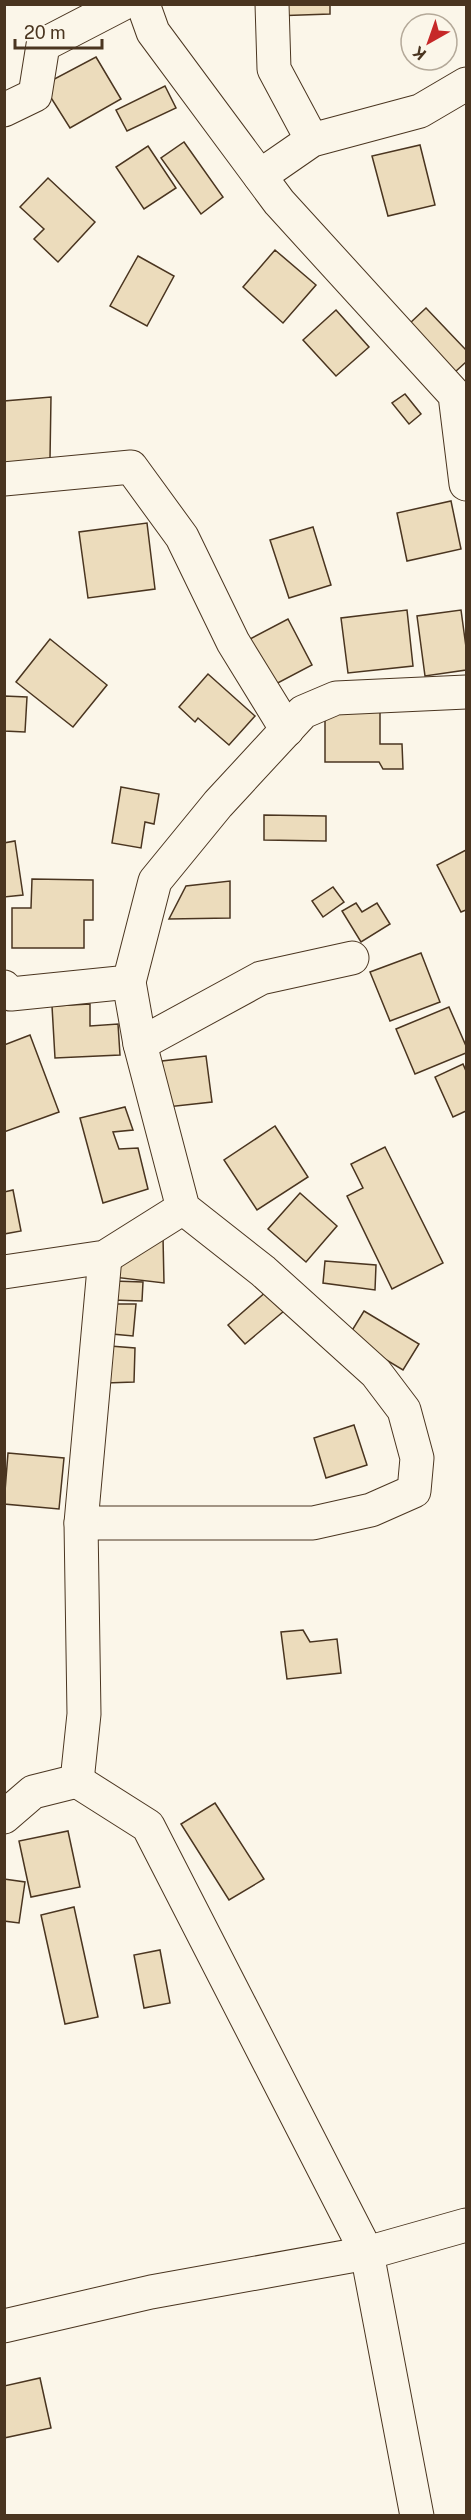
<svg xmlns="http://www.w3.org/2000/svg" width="471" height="2520" font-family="'Public Sans',sans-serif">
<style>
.building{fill:#ecdcbc;stroke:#4a3520;stroke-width:1.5}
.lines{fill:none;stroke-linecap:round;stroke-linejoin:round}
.minor-casing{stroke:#4a3520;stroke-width:35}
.minor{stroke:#fbf6e9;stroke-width:33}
</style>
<rect width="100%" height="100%" fill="#fbf6e9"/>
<g class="building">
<path d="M273 4H330V14L273 16Z"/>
<path d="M96 57 121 99 70 128 43 85Z"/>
<path d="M165 86 176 108 127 131 116 110Z"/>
<path d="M184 142 223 197 201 214 161 158Z"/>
<path d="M420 145 435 205 388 216 372 156Z"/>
<path d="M148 146 176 188 144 209 116 167Z"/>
<path d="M48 178 95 222 58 262 34 239 44 229 20 207Z"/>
<path d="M275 250 316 285 283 323 243 287Z"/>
<path d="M138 256 174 276 147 326 110 306Z"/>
<path d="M426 308 466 350V362L455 372 409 324Z"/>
<path d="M336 310 369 347 336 376 303 340Z"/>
<path d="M405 394 421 414 409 424 392 403Z"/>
<path d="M51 397 50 459 4 463V401Z"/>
<path d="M451 501 461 549 407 561 397 513Z"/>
<path d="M147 523 155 589 88 598 79 532Z"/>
<path d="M313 527 331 585 289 598 270 540Z"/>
<path d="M407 610 413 666 348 673 341 618Z"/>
<path d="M461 610 466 647V670L425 676 417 616Z"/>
<path d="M288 619 312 665 272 686 248 640Z"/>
<path d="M50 639 107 685 73 727 16 682Z"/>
<path d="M208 674 255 716 229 745 198 718 195 722 179 707Z"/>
<path d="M4 696 27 697 25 732 4 731Z"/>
<path d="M325 708H380V744H402L403 769H383L379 762H325Z"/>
<path d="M121 787 159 794 154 824 145 822 141 848 112 843Z"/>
<path d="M264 815 326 816V841L264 840Z"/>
<path d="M15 841 23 895 4 897V843Z"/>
<path d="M466 850V910L461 912 437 865Z"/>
<path d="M32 879 93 880V920H84V948H12V908H31Z"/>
<path d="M230 881V918L169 919 186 886Z"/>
<path d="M333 887 344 902 323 917 312 901Z"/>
<path d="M356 903 362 912 377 903 390 924 361 942 342 911Z"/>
<path d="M421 953 440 1002 390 1021 370 972Z"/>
<path d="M90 1004V1026L118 1024 120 1055 55 1058 52 1006Z"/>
<path d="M449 1007 466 1046V1053L415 1074 396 1029Z"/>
<path d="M30 1035 59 1112 4 1132V1045Z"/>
<path d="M206 1056 212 1102 167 1107 162 1061Z"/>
<path d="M463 1064 466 1071V1111L453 1117 435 1077Z"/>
<path d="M125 1107 133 1130 113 1132 119 1149 138 1148 148 1189 103 1203 80 1118Z"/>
<path d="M275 1126 308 1177 257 1210 224 1160Z"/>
<path d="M385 1147 443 1263 392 1289 347 1196 363 1188 351 1164Z"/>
<path d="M13 1190 21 1231 4 1234V1192Z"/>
<path d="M300 1193 337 1226 306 1262 268 1229Z"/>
<path d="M163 1237 164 1283 113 1277 133 1250Z"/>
<path d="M325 1261 376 1265 375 1290 323 1283Z"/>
<path d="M113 1281 143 1282 142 1301 112 1300Z"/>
<path d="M267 1291 284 1311 245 1344 228 1325Z"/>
<path d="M114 1304H136L133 1336 112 1334Z"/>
<path d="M364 1311 419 1344 403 1370 348 1337Z"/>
<path d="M110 1346 135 1348 134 1382 106 1383Z"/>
<path d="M354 1425 367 1465 326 1478 314 1438Z"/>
<path d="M8 1453 64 1458 59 1509 4 1504Z"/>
<path d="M303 1630 310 1642 337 1639 341 1673 287 1679 281 1632Z"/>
<path d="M215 1803 264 1879 229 1900 181 1824Z"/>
<path d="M68 1831 80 1887 31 1897 19 1841Z"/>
<path d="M4 1879 25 1882 19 1923 4 1921Z"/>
<path d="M74 1907 98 2017 65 2024 41 1915Z"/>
<path d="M160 1950 170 2003 144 2008 134 1955Z"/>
<path d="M40 2378 51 2428 4 2438V2386Z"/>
</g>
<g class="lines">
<defs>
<g id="minor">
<path d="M143 4 153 32 279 202 455 395 466 484"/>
<path d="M272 4 274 69 312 140"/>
<path d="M4 110 35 95 43 45 122 4"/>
<path d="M260 176 312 140 420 111 466 84"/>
<path d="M4 479 131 467 182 537 233 642 287 730"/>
<path d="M4 987 11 994 129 982 155 881 218 804 303 712 336 698 466 692"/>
<path d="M140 1044 261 978 352 958"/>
<path d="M4 1272 105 1257 183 1208"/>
<path d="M81 1523H313L371 1510 414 1491 417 1458 404 1410 376 1373 263 1271 183 1208 140 1044 129 982"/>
<path d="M77 1781 148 1826 367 2253 417 2516"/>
<path d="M4 1817 33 1792 77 1781 84 1714 81 1523 105 1257"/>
<path d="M4 2326 151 2292 367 2253 466 2225"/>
</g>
</defs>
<use href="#minor" class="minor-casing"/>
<use href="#minor" class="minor"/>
</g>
<rect width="471" height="2520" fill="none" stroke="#4a3520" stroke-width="12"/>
<g transform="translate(429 42) rotate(220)"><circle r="28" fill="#fbf6e9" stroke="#b4a999" stroke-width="1.5"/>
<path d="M0-4.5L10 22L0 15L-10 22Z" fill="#c62828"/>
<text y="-9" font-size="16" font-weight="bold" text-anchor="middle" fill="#4a3520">K</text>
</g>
<path d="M15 39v9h87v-9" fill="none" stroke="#4a3520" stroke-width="3"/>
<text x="24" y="39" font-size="18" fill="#4a3520" stroke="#fbf6e9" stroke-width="4.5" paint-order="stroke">20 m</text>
</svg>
